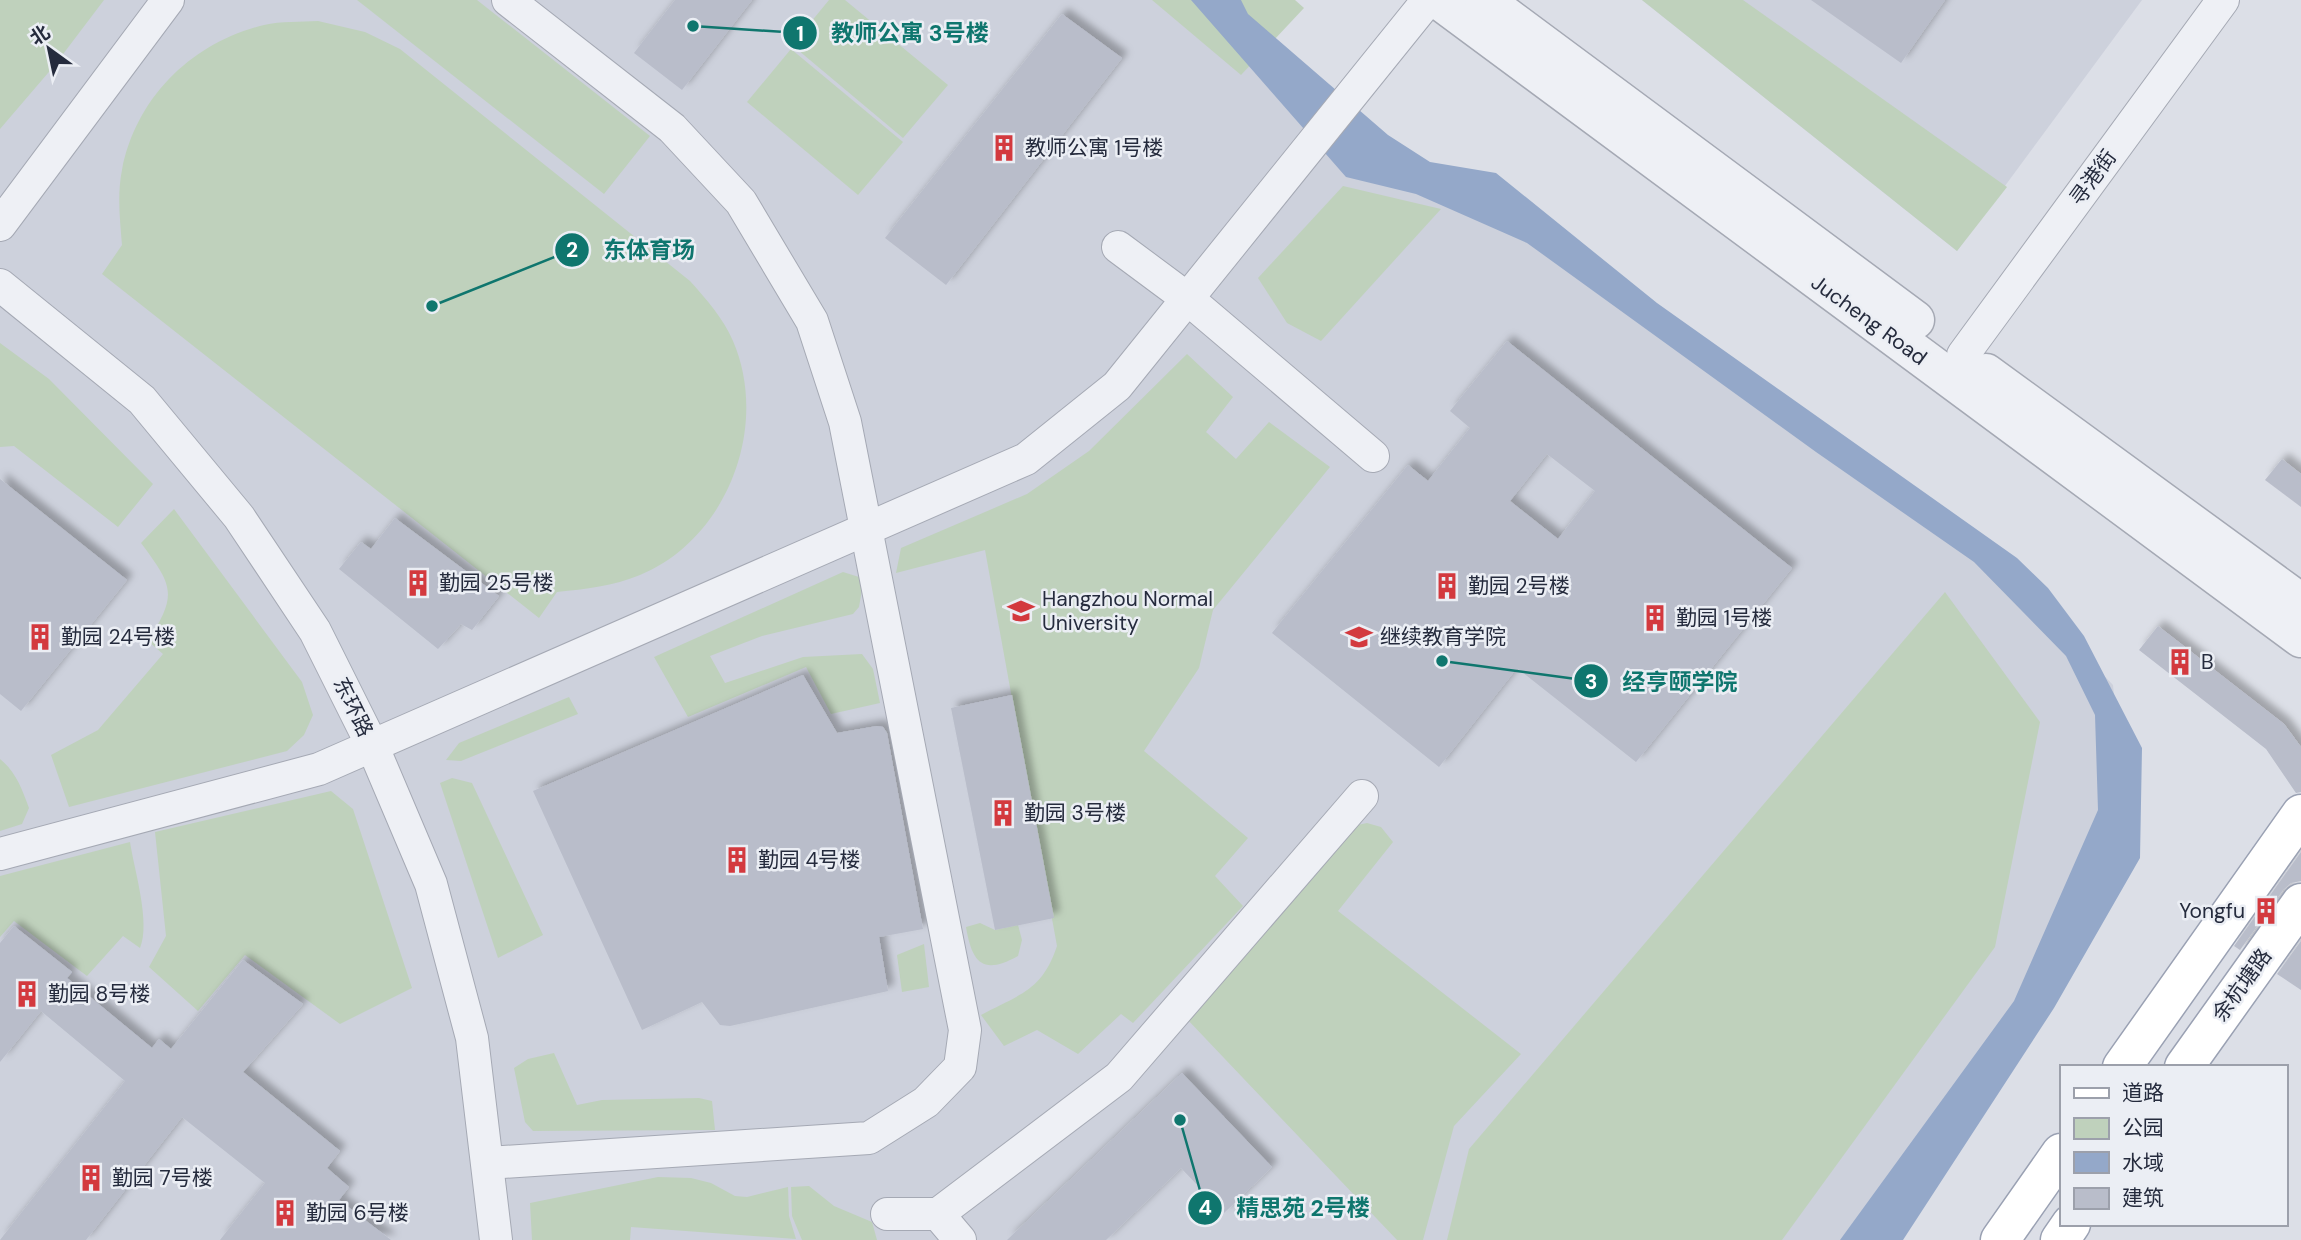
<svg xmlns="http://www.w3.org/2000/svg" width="2301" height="1240" font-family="'DM Sans','Noto Sans SC',sans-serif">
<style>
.built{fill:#cdd1dc}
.green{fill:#bfd1bc}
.water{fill:#94a8c9}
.building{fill:#b9bdca;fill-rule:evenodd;filter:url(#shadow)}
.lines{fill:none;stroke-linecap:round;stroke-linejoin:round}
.minor-casing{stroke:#a5a9b4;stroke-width:34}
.tertiary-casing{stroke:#a5a9b4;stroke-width:41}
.primary-casing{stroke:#9aa1b3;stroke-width:41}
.minor{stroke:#eef0f5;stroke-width:32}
.tertiary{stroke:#eef0f5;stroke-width:38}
.primary{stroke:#fff;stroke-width:38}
.labels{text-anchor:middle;stroke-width:5;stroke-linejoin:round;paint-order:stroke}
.poi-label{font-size:21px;fill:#252b3d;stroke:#ebeef4;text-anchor:start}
.street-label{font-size:21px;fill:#252b3d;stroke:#ebeef4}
.leader{fill:none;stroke:#0f766e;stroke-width:2.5}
.callout-dot{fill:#0f766e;stroke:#ebeef4;stroke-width:2.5}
.mark-label{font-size:21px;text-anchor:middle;font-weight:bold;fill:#fff}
.callout-label{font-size:23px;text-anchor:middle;font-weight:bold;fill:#0f766e;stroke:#ebeef4;stroke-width:5;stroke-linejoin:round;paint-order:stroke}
</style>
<defs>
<filter id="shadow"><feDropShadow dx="6" dy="-6" stdDeviation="3.5" flood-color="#0004"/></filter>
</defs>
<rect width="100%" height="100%" fill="#dcdfe7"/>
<g class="built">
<path d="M0 0H1222L1276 72 1515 220 1971 537 2113 685 2128 835 1857 1240H0Z"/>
<path d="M1642 0H2142L1957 251Z"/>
</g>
<g class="green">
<path d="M0 0H104L54 66 0 129Z"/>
<path d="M357 0H477L650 136 604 194Z"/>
<path d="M829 0H845L948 85 903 138 792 45Z"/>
<path d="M1152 0H1295L1304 8 1241 75Z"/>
<path d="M1642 0H1743L2007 187 1957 251Z"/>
<path d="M318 21 365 32 400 49 690 281C707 300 723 318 733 341 770 427 727 539 640 575 613 586 586 589 557 592L539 618 102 274 122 245C120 220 117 195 122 170 136 97 193 42 264 25 281 21 301 22 318 21Z"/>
<path d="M791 49 903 142 858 195 747 102Z"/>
<path d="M1343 186 1441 209 1321 341 1287 323 1258 278Z"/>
<path d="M0 343 49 379 153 484 118 527 14 446 0 447Z"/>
<path d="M1187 354 1233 397 1206 432 1236 459 1269 422 1330 467 1213 610 1199 668 1144 751 1248 838 1215 876 1243 906 1133 1023 1121 1014 1078 1054 1037 1030 1004 1046 981 1015C1020 994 1042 991 1057 946L985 550 896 573 901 548 1027 494 1089 451Z"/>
<path d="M174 509 302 682 313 715 304 735 287 751 69 807 51 755 98 730 163 654 148 641C178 594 173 586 141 543Z"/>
<path d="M843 572 859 577 863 584 859 607 853 614 762 636 710 656 725 683 803 657 862 654 873 669 880 703 831 714 806 667 688 717 654 657Z"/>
<path d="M1945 592 2040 722 1995 947 1782 1240H1447L1469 1149Z"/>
<path d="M569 697 578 714 461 761 446 760 459 743Z"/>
<path d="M0 759C16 772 22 789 29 808L22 824 0 831Z"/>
<path d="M452 778 472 783 543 935 498 958 440 783Z"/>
<path d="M331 791 353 809 412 988 340 1024 245 955 198 1011 149 967 166 936 155 832Z"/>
<path d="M1367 823 1381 827 1393 842 1338 911 1521 1054 1454 1126 1423 1240H1397L1186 1018 1353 826Z"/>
<path d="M130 842C134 869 151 923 140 948L123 936 87 976 14 921 0 937V876Z"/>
<path d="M980 923 995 930 1018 925 1022 940 1018 956C982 976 972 962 966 927Z"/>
<path d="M924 944 929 987 902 992 897 955Z"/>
<path d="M554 1053 577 1105 602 1100 699 1098 712 1101 715 1130 533 1131 525 1122 514 1068 528 1059Z"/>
<path d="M658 1177 691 1178 711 1183 735 1196 747 1197 788 1187 789 1216 796 1239 631 1227 630 1240H532L530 1203Z"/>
<path d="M809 1186 834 1206 872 1222 877 1240H802L792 1216 791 1187Z"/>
</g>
<path class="water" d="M1191 0H1241L1248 14 1388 135 1430 162 1496 173 1657 303 2017 558 2048 588 2084 636 2142 748 2140 858 2054 1008 1903 1240H1840L2014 1001 2098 810 2095 715 2066 656 1974 562 1816 452 1527 243 1416 194 1346 177Z"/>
<g class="building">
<path d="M675 0H752L682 90 634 53Z"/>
<path d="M1811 0H1945L1901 63Z"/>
<path d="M1062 14 1122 58 946 285 885 238Z"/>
<path d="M1507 341 1792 568 1636 762 1517 668 1439 767 1272 633 1408 465 1428 481 1470 428 1450 411ZM1547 454 1595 491 1558 539 1510 501Z"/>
<path d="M2282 459 2301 474V507L2265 480Z"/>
<path d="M0 479 127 580 21 711 0 694Z"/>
<path d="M395 518 499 596 472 630 461 624 438 649 339 569 361 542 371 549Z"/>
<path d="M2158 626 2284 724 2301 747V792L2296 793 2266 749 2139 650Z"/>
<path d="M803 675 837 733 877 726 883 727 887 733 923 929 879 937 888 991 730 1026 720 1025 702 1002 642 1030 533 791Z"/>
<path d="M1012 695 1054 918 995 930 951 708Z"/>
<path d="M2301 852V881L2291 883 2283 890 2240 950 2234 946Z"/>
<path d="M14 926 72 972 67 978 152 1048 159 1039 171 1049 243 960 303 1004 243 1072 340 1151 327 1168 349 1187 339 1200 391 1240H220L265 1183 182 1117 86 1240H0L125 1081 41 1011 0 1062V943Z"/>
<path d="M2301 941V990L2277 974Z"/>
<path d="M1182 1073 1272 1167 1224 1213 1181 1168 1106 1240H1007Z"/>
</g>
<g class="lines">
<defs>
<g id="minor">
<path d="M0 225 168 0"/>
<path d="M1118 247 1188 299 1373 456"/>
<path d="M0 285 142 400 239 517 315 631 372 745 431 884 472 1038 496 1240"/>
<path d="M1963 355 2223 0"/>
<path d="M0 854 319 769 1026 459 1117 386 1428 0"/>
<path d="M488 1163 869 1138 926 1102 960 1067 965 1030 845 422 812 321 741 202 672 128 508 0"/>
<path d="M887 1214H938L960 1240"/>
<path d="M938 1214 1119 1077 1362 796"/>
</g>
<g id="tertiary">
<path d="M1439 0 2301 638"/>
<path d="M1484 0 1915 320"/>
<path d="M1986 373 2301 603"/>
</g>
<g id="primary">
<path d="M2122 1067 2301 814"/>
<path d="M2184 1067 2301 903"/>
<path d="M2000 1240 2061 1153"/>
<path d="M2060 1240 2071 1224"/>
</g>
</defs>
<use href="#minor" class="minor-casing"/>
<use href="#tertiary" class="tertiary-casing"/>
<use href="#primary" class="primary-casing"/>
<use href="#minor" class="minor"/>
<use href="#tertiary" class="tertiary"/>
<use href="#primary" class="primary"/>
</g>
<defs>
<symbol id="building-bare" viewBox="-9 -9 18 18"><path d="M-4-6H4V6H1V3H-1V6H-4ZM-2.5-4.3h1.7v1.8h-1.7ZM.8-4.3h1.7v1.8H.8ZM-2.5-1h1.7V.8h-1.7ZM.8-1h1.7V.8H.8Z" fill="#d3393e" stroke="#ebeef4" stroke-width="2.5" paint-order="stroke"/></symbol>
<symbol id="university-bare" viewBox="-9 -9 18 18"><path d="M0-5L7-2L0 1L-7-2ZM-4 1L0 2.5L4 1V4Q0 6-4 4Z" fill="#d3393e" stroke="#ebeef4" stroke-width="2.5" paint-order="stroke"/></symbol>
</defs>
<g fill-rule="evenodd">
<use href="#building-bare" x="985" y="129" width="38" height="38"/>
<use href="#building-bare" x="399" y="564" width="38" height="38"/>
<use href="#building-bare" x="1428" y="567" width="38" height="38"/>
<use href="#university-bare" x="1002" y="592" width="38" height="38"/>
<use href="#building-bare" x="1636" y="599" width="38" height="38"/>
<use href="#building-bare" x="21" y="618" width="38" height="38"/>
<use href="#university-bare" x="1340" y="618" width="38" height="38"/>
<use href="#building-bare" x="2161" y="643" width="38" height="38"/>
<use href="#building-bare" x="984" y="794" width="38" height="38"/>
<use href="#building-bare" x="718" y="841" width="38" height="38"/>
<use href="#building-bare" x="2247" y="892" width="38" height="38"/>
<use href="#building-bare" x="8" y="975" width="38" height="38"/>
<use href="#building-bare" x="72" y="1159" width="38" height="38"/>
<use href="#building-bare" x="266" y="1194" width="38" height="38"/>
</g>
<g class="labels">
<g class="poi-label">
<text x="1025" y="155">教师公寓 1号楼</text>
<text x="439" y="590">勤园 25号楼</text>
<text x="1468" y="593">勤园 2号楼</text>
<text x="1042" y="606">Hangzhou Normal<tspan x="1042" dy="24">University</tspan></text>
<text x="1676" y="625">勤园 1号楼</text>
<text x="61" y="644">勤园 24号楼</text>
<text x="1380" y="644">继续教育学院</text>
<text x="2201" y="669">B</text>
<text x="1024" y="820">勤园 3号楼</text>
<text x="758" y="867">勤园 4号楼</text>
<text x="2245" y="918" text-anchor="end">Yongfu</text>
<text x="48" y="1001">勤园 8号楼</text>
<text x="112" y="1185">勤园 7号楼</text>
<text x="306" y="1220">勤园 6号楼</text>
</g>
<g class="street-label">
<text transform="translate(2093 178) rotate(-54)" y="7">寻港街</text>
<text transform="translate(1869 320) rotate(36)" y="7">Jucheng Road</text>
<text transform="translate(353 707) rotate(64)" y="7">东环路</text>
<text transform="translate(2242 985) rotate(-54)" y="7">余杭塘路</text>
</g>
</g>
<path class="leader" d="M693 26L800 33M432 306L572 250M1442 661L1591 681M1180 1120L1205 1208"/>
<g class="callout-dot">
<circle cx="693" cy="26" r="7"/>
<circle cx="432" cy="306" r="7"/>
<circle cx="1442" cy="661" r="7"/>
<circle cx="1180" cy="1120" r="7"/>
<circle cx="800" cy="33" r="18"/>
<circle cx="572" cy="250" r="18"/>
<circle cx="1591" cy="681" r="18"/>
<circle cx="1205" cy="1208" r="18"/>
</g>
<g class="mark-label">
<text x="800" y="41">1</text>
<text x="572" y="257">2</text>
<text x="1591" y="689">3</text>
<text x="1205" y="1215">4</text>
</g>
<g class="callout-label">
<text x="910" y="41">教师公寓 3号楼</text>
<text x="649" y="258">东体育场</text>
<text x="1680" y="690">经亨颐学院</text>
<text x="1303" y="1216">精思苑 2号楼</text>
</g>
<rect x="2060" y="1065" width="228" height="161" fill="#ebeef4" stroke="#9ca0ab" stroke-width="2"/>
<rect x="2074" y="1088" width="35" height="10" fill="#ffffff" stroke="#9ca0ab" stroke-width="2"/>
<text x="2122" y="1100" font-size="21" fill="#252b3d">道路</text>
<rect x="2074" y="1118" width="35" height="21" fill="#bfd1bc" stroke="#9ca0ab" stroke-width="2"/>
<text x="2122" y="1135" font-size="21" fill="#252b3d">公园</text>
<rect x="2074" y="1152" width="35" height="21" fill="#94a8c9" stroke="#9ca0ab" stroke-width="2"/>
<text x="2122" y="1170" font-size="21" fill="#252b3d">水域</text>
<rect x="2074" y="1188" width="35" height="21" fill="#b9bdca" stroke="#9ca0ab" stroke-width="2"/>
<text x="2122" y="1205" font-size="21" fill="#252b3d">建筑</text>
<g transform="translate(49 49) rotate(327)" stroke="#ebeef4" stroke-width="5" paint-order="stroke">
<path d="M0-5L12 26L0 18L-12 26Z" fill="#252b3d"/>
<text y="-10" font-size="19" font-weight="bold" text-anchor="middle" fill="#252b3d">北</text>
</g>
</svg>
